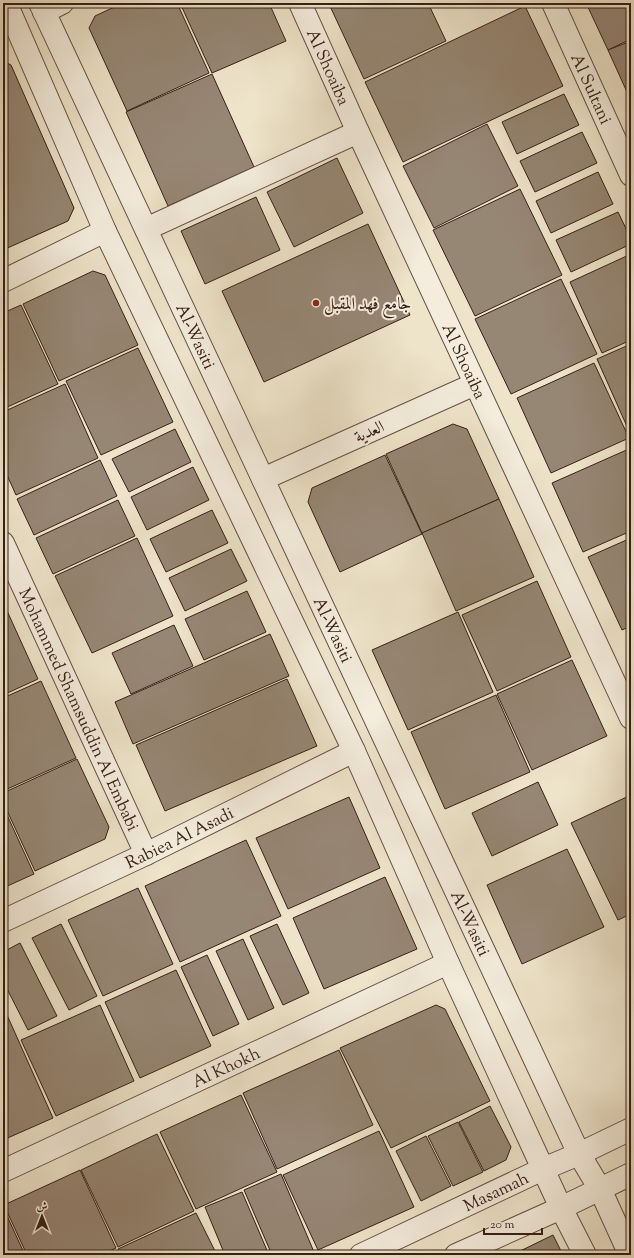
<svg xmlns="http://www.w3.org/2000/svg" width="634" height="1258" font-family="'Sorts Mill Goudy',Amiri,serif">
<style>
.building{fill:#968674;stroke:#372017}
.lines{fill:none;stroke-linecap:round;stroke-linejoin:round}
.minor-casing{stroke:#655144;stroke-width:24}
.minor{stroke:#f4eddd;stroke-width:22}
.poi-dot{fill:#8f2418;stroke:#f4eddd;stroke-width:1.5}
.labels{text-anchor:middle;stroke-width:4;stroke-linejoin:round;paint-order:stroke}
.street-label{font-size:17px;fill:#372017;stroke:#f4eddd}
.poi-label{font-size:17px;fill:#372017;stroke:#f4eddd;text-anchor:start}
</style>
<rect width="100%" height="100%" fill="#eee4ca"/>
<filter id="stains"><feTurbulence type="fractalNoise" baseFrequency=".005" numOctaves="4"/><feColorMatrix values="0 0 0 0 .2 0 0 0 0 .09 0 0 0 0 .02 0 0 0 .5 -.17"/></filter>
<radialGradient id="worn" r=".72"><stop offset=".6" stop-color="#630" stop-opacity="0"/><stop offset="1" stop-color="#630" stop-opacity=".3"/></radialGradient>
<g class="building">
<path d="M123 3H177L209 73 127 111 89 28 95 16Z"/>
<path d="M180 3H269L286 41 212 73Z"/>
<path d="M331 3H428L446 41 364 79 329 4Z"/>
<path d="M586 3H631V39L608 50Z"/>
<path d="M525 6 563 86 403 162 365 82Z"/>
<path d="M631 41V101L608 50Z"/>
<path d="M3 61 11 65 74 208 68 221 3 250Z"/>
<path d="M212 74 254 167 168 206 126 112Z"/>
<path d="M564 94 579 125 517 154 502 122Z"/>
<path d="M487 124 518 186 434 228 403 166Z"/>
<path d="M582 132 597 163 535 192 520 161Z"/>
<path d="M337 158 363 213 294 247 267 192Z"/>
<path d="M598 172 613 204 551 233 536 201Z"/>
<path d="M520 189 562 275 475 316 433 230Z"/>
<path d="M256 197 280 250 205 284 181 231Z"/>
<path d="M618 212 631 239V244L571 272 556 240Z"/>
<path d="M368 224 410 315 264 382 222 291Z"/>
<path d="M631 254V340L602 353 570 282Z"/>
<path d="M93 271 105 275 138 345 59 381 23 304Z"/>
<path d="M561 279 597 354 511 394 475 319Z"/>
<path d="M21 305 58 384 3 409V313Z"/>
<path d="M631 344V431H629L597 359Z"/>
<path d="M138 348 173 422 101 455 66 381Z"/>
<path d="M594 363 629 438 551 473 517 398Z"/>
<path d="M65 384 98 458 16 495 3 466V412Z"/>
<path d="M453 424 467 429 499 499 422 533 386 454Z"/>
<path d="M175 429 191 462 129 492 112 459Z"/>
<path d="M631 448V531L583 552 552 483Z"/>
<path d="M385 455 422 534 340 572 308 502 312 488Z"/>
<path d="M100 460 117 496 34 535 17 499Z"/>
<path d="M193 467 209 500 147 530 131 497Z"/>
<path d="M499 499 534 577 456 611 422 533Z"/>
<path d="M118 500 135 536 53 574 36 538Z"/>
<path d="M212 510 228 543 166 572 150 539Z"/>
<path d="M137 538 173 616 92 653 55 576Z"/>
<path d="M631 538V626L622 630 588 557Z"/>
<path d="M231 549 247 581 185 611 169 578Z"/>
<path d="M537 581 571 657 497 691 462 615Z"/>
<path d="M247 591 266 632 204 660 185 619Z"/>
<path d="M3 602 38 679 3 695Z"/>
<path d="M458 612 493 692 408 730 372 650Z"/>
<path d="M174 625 193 666 131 694 112 653Z"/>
<path d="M270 634 289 676 133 744 115 702Z"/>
<path d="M572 660 607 736 532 770 497 694Z"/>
<path d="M287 679 317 746 165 811 136 745Z"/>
<path d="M41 681 76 758 3 791V698Z"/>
<path d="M496 695 530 772 445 809 411 732Z"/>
<path d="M77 759 109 827 105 839 35 871 3 802V793Z"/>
<path d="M538 782 558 825 492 856 472 813Z"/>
<path d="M631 795V914L618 920 571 823Z"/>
<path d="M349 797 380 868 288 909 256 838Z"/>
<path d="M3 806 34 874 3 888Z"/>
<path d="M246 840 281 916 180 962 145 886Z"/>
<path d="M567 849 604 927 522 964 487 885Z"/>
<path d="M385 877 417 949 324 989 293 918Z"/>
<path d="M138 888 173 964 103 996 68 920Z"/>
<path d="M61 924 97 996 69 1010 32 938Z"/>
<path d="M277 924 309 993 283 1005 250 936Z"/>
<path d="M243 939 274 1008 248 1020 216 951Z"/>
<path d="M20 943 57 1016 28 1030 3 981V952Z"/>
<path d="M207 955 239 1024 213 1036 181 967Z"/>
<path d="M176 970 211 1046 140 1078 105 1002Z"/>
<path d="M100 1005 134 1081 56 1116 21 1040Z"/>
<path d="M436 1005 445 1009 490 1101 391 1148 340 1048Z"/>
<path d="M3 1006 53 1118 3 1140Z"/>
<path d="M339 1050 373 1125 277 1169 243 1093Z"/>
<path d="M241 1095 277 1172 196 1209 160 1132Z"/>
<path d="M490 1106 511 1147 506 1160 484 1171 459 1122Z"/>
<path d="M458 1122 483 1172 453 1186 428 1136Z"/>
<path d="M379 1131 414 1207 318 1250 283 1175Z"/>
<path d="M157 1134 194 1211 118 1247 81 1170Z"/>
<path d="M426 1136 451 1186 421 1201 396 1151Z"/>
<path d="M80 1170 116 1248 101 1255H27L4 1205Z"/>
<path d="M281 1174 314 1252 307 1255H272L244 1190Z"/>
<path d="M242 1192 269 1255H225L205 1207Z"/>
<path d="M3 1207 25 1255H3Z"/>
<path d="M196 1213 217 1255H121L118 1249Z"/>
<path d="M553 1235 563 1255H512Z"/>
</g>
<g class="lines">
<defs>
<g id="minor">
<path d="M6 3 105 231 354 751 448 963 561 1208 585 1255"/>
<path id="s1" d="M40 3 579 1154 600 1189 630 1255"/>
<path id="s2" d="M300 3 358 132 631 718"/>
<path id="s3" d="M553 3 631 175"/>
<path d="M44 12 62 3"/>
<path d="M146 229 358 132"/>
<path d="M3 281 105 231"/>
<path d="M263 479 475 384"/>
<path id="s4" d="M3 543 146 854"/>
<path id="s5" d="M3 921 146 854 354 751"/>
<path id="s6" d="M3 1171 448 963"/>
<path id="s7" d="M361 1255 543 1169 579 1154 631 1129"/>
<path d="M456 1255 561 1208 631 1174"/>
</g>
</defs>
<use href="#minor" class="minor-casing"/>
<use href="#minor" class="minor"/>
</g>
<circle class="poi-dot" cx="316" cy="303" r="4"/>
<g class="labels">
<g class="street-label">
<text dy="6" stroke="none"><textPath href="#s2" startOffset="70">Al Shoaiba</textPath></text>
<text dy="6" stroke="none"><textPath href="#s3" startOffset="94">Al Sultani</textPath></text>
<text dy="6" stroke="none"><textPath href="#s1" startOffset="368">Al-Wasiti</textPath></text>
<text dy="6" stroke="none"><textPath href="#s2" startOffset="394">Al Shoaiba</textPath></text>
<text transform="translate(369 431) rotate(-24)" y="6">العدية</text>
<text dy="6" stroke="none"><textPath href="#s1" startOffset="692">Al-Wasiti</textPath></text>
<text dy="6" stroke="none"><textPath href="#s4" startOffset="183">Mohammed Shamsuddin Al Embabi</textPath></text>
<text dy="6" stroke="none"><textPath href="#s5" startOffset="195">Rabiea Al Asadi</textPath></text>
<text dy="6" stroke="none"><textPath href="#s1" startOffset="1016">Al-Wasiti</textPath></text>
<text dy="6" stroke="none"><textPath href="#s6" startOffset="246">Al Khokh</textPath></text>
<text dy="6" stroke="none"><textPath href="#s7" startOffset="149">Masamah</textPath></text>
</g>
<g class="poi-label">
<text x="324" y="309">جامع فهد المقبل</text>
</g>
</g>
<rect width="634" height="1258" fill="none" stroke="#eee4ca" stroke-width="16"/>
<rect x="4" y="4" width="626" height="1250" fill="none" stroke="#372017" stroke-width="2"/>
<rect x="8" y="8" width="618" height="1242" fill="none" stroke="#372017"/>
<g transform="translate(42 1216)" stroke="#f4eddd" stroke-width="3" paint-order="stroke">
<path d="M0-3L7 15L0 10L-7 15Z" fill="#372017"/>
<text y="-6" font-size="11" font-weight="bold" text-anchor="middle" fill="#372017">ش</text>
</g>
<path d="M484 1228v6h58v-6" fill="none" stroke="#372017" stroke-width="2"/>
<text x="490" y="1228" font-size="12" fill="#372017" stroke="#f4eddd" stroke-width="3" paint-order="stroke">20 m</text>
<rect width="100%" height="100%" filter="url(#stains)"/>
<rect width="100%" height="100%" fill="url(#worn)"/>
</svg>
